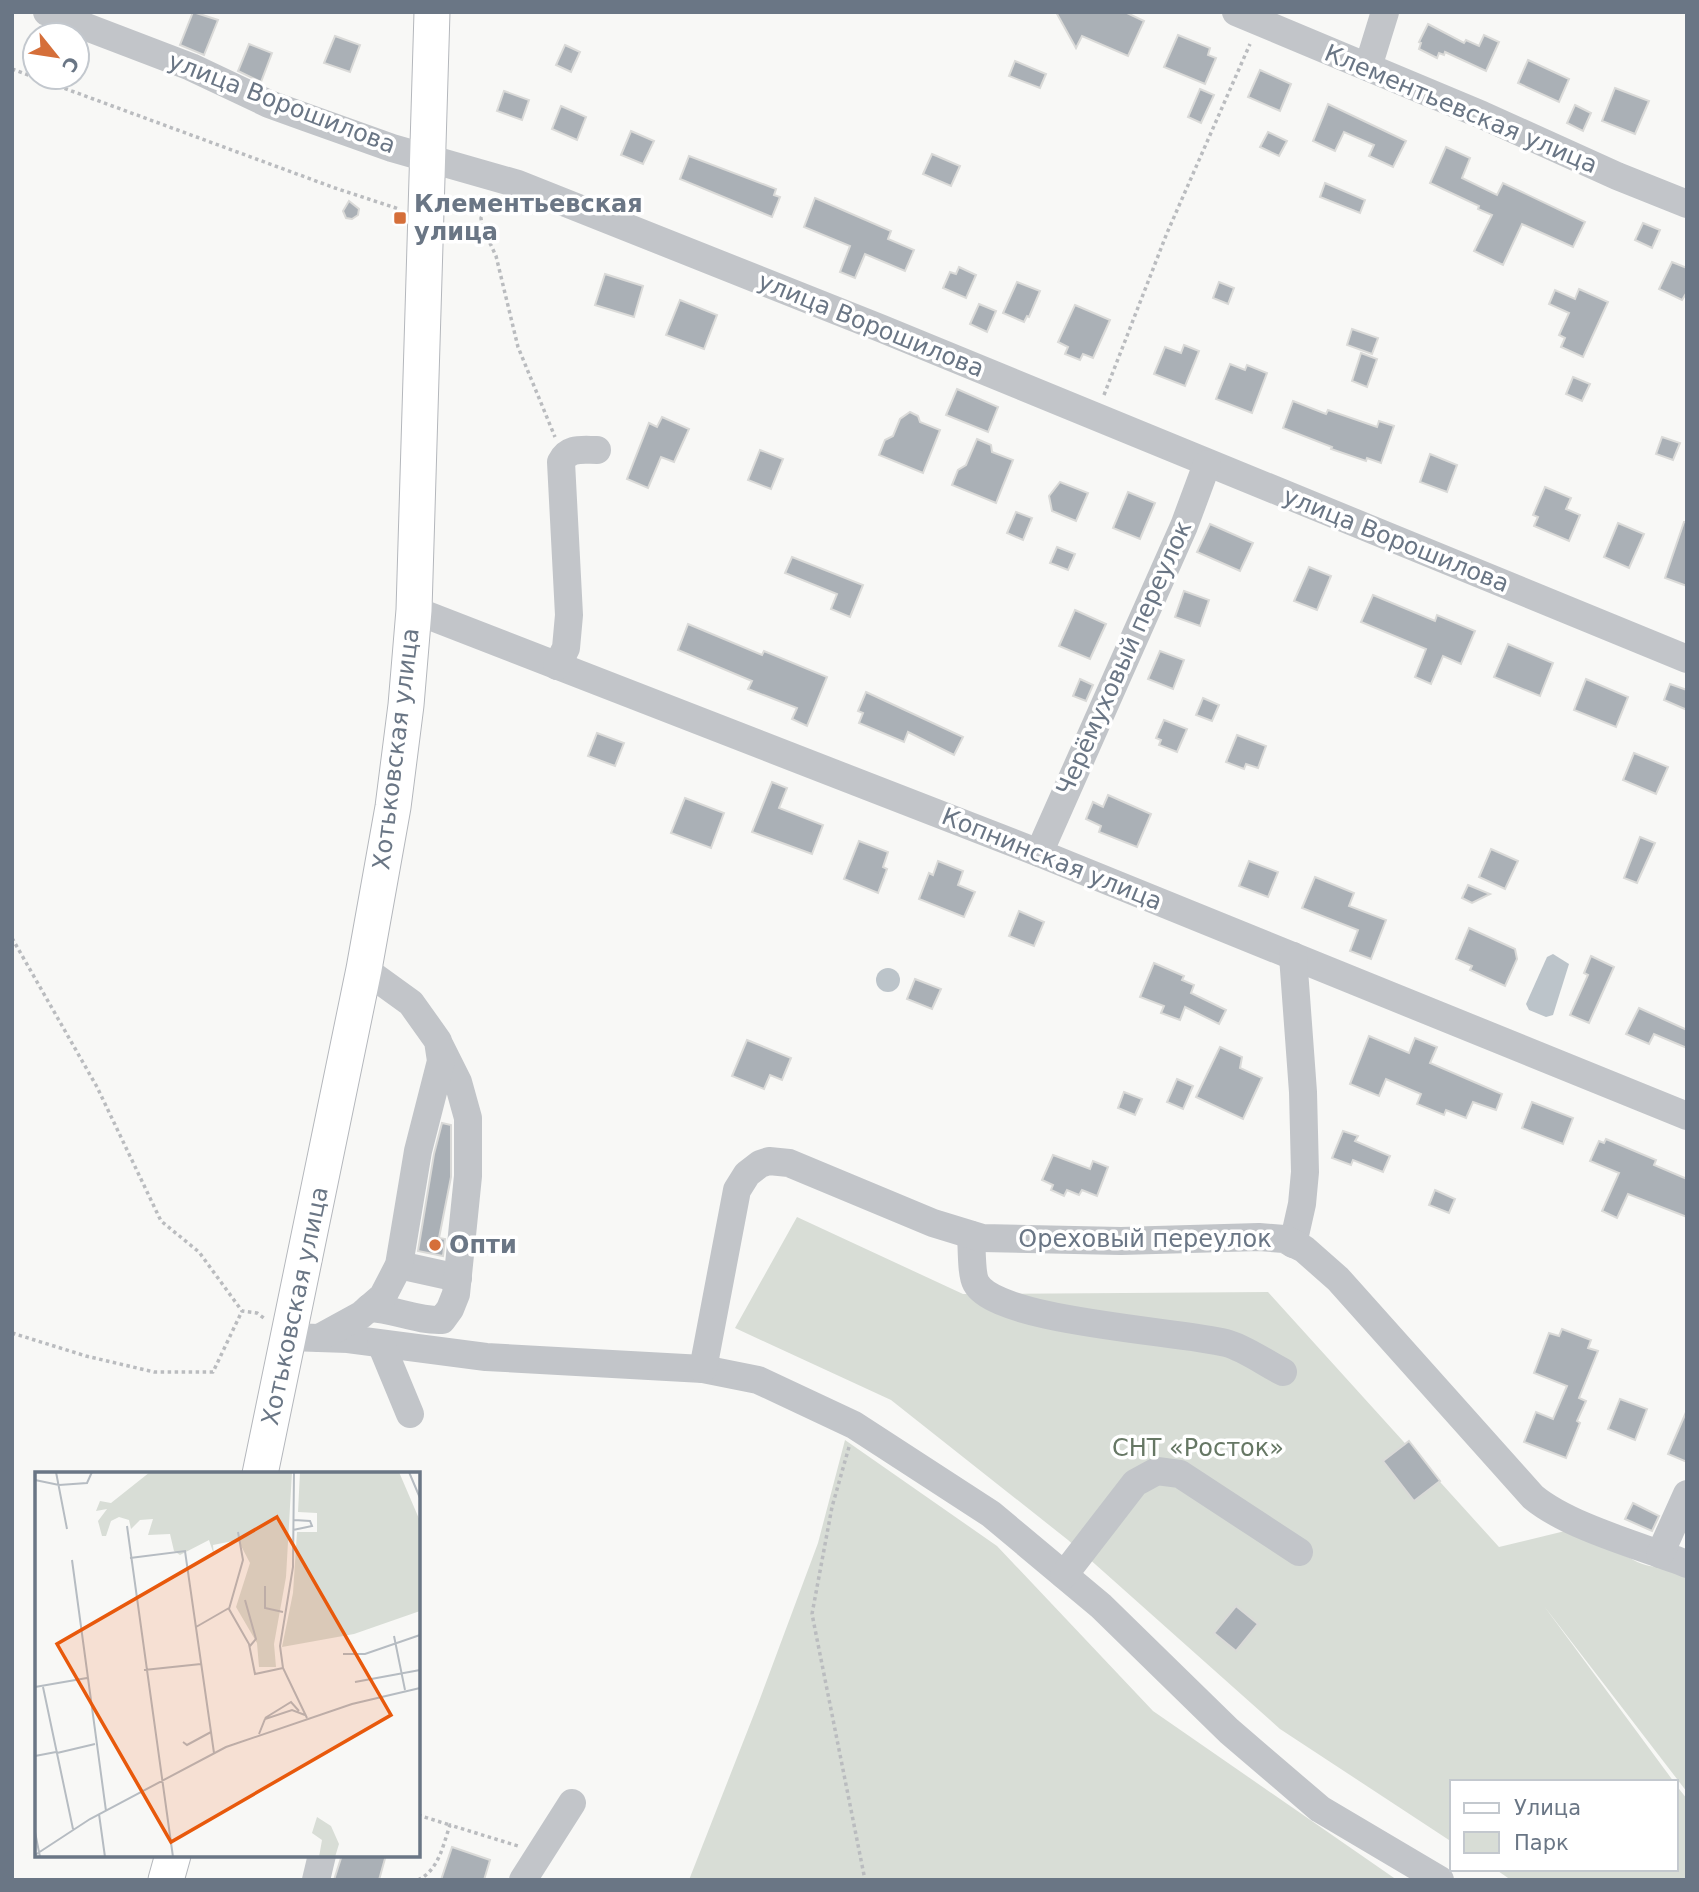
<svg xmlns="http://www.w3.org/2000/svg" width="1699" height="1892" font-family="'DejaVu Sans',sans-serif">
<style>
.green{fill:#d8ddd6}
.water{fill:#bcc4ca}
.building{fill:#aab0b6;stroke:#dadad8;stroke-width:2}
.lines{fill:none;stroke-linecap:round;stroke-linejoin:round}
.major-casing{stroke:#b4b7bc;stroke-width:37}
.path{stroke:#babcbf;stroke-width:3.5;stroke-dasharray:3.5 3.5;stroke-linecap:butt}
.minor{stroke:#c2c5c9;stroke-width:28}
.major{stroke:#fff;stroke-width:35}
.poi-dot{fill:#d56f3a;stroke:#fff;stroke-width:2.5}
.labels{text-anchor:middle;stroke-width:7;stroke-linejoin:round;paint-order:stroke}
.street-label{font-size:24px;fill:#6a7685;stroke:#fff}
.poi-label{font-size:24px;font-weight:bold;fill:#6a7685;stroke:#fff;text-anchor:start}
.park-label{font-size:24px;fill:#667764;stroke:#fff}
.inset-road{fill:none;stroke:#b6bcc2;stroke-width:2}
.view{fill:#e8590c;fill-opacity:0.15;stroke:#e8590c;stroke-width:3.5}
.inset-edge{fill:none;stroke:#6a7685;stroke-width:3.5}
</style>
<rect width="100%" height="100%" fill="#f8f8f6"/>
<g class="green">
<path d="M797 1217 963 1294 1268 1292 1499 1547 1565 1531 1630 1558C1648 1570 1666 1567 1687 1565V1792L1544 1606 1674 1782H1452V1842L1280 1729 1068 1540 891 1400 735 1328Z"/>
<path d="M845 1440 997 1546 1153 1711 1397 1880H689L758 1704 818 1543Z"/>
<path d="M1676 1785 1687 1799V1880H1511L1495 1869H1676Z"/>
</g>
<g class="water">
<path d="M1553 954 1569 964 1553 1015 1546 1017 1529 1010 1526 1004 1547 957Z"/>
<circle cx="888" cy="980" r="12"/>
</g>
<g class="building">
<path d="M193 12 218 20 204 55 180 45Z"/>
<path d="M1056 12H1125L1144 21 1128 56 1082 36 1076 48Z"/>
<path d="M1428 24 1464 43 1466 40 1479 46 1484 35 1499 42 1486 71 1445 52 1444 55 1439 53 1437 58 1419 49 1421 43 1419 42Z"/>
<path d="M1178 35 1210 48 1208 55 1216 58 1205 84 1164 67Z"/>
<path d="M335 36 360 45 350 72 324 63Z"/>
<path d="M249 44 272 53 261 82 238 71Z"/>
<path d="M565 45 580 52 571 72 556 65Z"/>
<path d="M1528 60 1569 79 1559 102 1518 83Z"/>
<path d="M1015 61 1046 74 1040 88 1009 76Z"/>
<path d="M1260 70 1291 84 1280 111 1248 97Z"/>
<path d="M1615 88 1649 101 1635 134 1602 121Z"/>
<path d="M1200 89 1214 95 1201 123 1188 117Z"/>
<path d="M504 91 529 100 522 120 497 111Z"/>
<path d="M1328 104 1406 141 1393 167 1369 156 1374 145 1344 132 1335 151 1313 141Z"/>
<path d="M1575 105 1591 113 1583 131 1567 123Z"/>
<path d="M561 106 586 117 577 140 552 129Z"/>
<path d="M631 131 654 141 643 164 621 155Z"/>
<path d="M1268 132 1287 141 1279 156 1260 147Z"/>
<path d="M1446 147 1470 158 1462 178 1497 195 1503 183 1585 222 1573 247 1522 224 1503 265 1474 251 1492 215 1478 209 1479 206 1430 183Z"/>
<path d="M932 154 960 166 951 186 923 174Z"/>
<path d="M689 156 776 189 774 195 780 197 772 217 680 179Z"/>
<path d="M1325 183 1365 200 1360 213 1320 197Z"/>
<path d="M815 198 891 231 888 239 914 250 905 271 865 254 855 278 840 272 850 246 804 227Z"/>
<path d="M349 201 359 209 358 215 352 219 346 218 343 211Z"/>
<path d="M1643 223 1660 230 1652 248 1635 240Z"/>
<path d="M1672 262 1687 268V292L1682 300 1659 289Z"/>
<path d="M959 267 976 275 966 298 943 288 950 272 956 274Z"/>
<path d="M605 274 643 286 634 317 595 305Z"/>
<path d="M1017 282 1040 291 1029 317 1027 316 1024 322 1003 313Z"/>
<path d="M1219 282 1234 288 1228 304 1213 298Z"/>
<path d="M1579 289 1608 302 1583 357 1561 347 1565 338 1559 335 1569 313 1549 304 1555 290 1575 299Z"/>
<path d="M680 300 717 315 704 349 666 335Z"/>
<path d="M979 304 996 311 987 332 970 324Z"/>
<path d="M1075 305 1110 320 1093 358 1083 354 1080 360 1065 354 1068 347 1058 342Z"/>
<path d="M1352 329 1378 338 1372 354 1347 345Z"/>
<path d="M1184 345 1199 351 1185 386 1154 374 1165 347 1181 353Z"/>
<path d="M1361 353 1377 359 1367 387 1352 381Z"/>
<path d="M1230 364 1245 370 1247 365 1267 373 1252 413 1216 399Z"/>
<path d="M1573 377 1590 384 1582 401 1566 394Z"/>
<path d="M957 389 998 407 988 432 946 415Z"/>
<path d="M1293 401 1326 414 1328 410 1377 427 1379 421 1394 426 1381 463 1367 458 1366 461 1331 449 1332 447 1283 428Z"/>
<path d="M910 412 918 416 920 422 940 430 923 473 879 455 885 440 893 436 900 419Z"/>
<path d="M662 417 689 429 674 462 661 457 648 488 627 479 649 423 657 427Z"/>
<path d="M1662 437 1680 443 1673 460 1656 454Z"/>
<path d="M977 439 991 445 992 452 1013 460 996 503 952 485 958 470 966 465Z"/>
<path d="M760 450 783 459 771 489 748 480Z"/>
<path d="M1430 454 1457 465 1447 492 1420 482Z"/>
<path d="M1060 482 1088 493 1076 521 1052 511 1049 496Z"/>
<path d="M1545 487 1571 498 1566 509 1580 515 1569 541 1534 526 1538 517 1533 515Z"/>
<path d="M1128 492 1155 503 1140 539 1113 528Z"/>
<path d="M1016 512 1032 518 1023 540 1007 533Z"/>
<path d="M1684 522H1687V586L1665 578Z"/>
<path d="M1618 523 1644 534 1629 568 1604 557Z"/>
<path d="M1210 524 1253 543 1240 571 1197 552Z"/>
<path d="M1057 547 1075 554 1068 570 1050 563Z"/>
<path d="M792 557 863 585 850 617 831 609 837 594 785 573Z"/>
<path d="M1309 567 1331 576 1317 610 1294 601Z"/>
<path d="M1184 591 1209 600 1200 626 1175 617Z"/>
<path d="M1373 595 1435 621 1437 615 1475 631 1461 664 1443 656 1431 684 1415 677 1426 649 1361 622Z"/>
<path d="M1075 610 1106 624 1090 659 1059 646Z"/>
<path d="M688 624 762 655 764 651 827 677 807 726 792 719 797 708 748 689 752 681 678 650Z"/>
<path d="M1508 644 1553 663 1540 696 1494 677Z"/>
<path d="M1160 651 1184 660 1173 689 1148 679Z"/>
<path d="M1080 679 1093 685 1086 701 1073 696Z"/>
<path d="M1586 679 1628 697 1616 727 1574 710Z"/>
<path d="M1670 684 1687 690V710L1664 700Z"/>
<path d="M866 692 963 737 954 755 908 732 904 742 859 723 863 713 858 711Z"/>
<path d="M1203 698 1219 705 1212 721 1196 715Z"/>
<path d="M1164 720 1187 729 1177 752 1159 745 1161 740 1156 738Z"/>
<path d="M597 733 624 743 615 766 588 756Z"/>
<path d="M1237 735 1266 746 1258 768 1246 764 1244 769 1226 762Z"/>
<path d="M1634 753 1668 767 1656 794 1623 780Z"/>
<path d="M772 782 787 788 779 808 823 825 812 854 752 832Z"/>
<path d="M1108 795 1151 814 1137 847 1099 832 1101 826 1086 819 1093 802 1103 807Z"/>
<path d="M685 798 724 813 711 848 671 833Z"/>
<path d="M1640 837 1655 843 1637 883 1624 878Z"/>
<path d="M859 841 888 852 883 867 887 869 878 893 844 879Z"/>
<path d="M1491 849 1518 861 1505 889 1479 877Z"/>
<path d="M938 861 963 871 958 885 975 892 964 917 919 899 929 873 933 875Z"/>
<path d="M1249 861 1278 872 1268 897 1239 886Z"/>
<path d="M1315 877 1354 893 1349 906 1386 920 1371 959 1350 951 1358 930 1302 908Z"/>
<path d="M1468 885 1490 894 1472 903 1462 898Z"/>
<path d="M1019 911 1044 922 1034 946 1009 936Z"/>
<path d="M1469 928 1515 949 1517 959 1505 986 1470 970 1472 966 1456 959Z"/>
<path d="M1591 956 1614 967 1589 1023 1570 1015 1588 975 1584 973Z"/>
<path d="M1154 963 1184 976 1182 980 1194 985 1191 993 1226 1010 1219 1024 1185 1007 1180 1020 1161 1013 1164 1006 1140 997Z"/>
<path d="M915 979 941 989 932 1009 907 999Z"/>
<path d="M1639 1008 1687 1030V1048L1654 1034 1649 1044 1626 1034Z"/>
<path d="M1369 1036 1409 1053 1415 1038 1437 1047 1430 1063 1502 1094 1496 1110 1473 1102 1466 1118 1446 1110 1444 1115 1417 1104 1421 1094 1386 1079 1379 1096 1350 1084Z"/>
<path d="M747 1040 791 1058 782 1080 770 1075 764 1089 732 1076Z"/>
<path d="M1220 1047 1242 1057 1240 1068 1262 1078 1243 1119 1196 1097Z"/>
<path d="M1177 1079 1193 1086 1183 1109 1167 1102Z"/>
<path d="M1124 1092 1142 1099 1135 1115 1118 1108Z"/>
<path d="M1532 1102 1573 1118 1563 1144 1522 1128Z"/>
<path d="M442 1123 451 1125V1177L439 1238 445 1239 443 1256 418 1251 434 1154Z"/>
<path d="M1343 1131 1358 1136 1355 1141 1390 1156 1383 1172 1353 1160 1351 1165 1332 1158Z"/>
<path d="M1606 1139 1656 1160 1654 1165 1687 1179V1217L1628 1194 1617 1218 1602 1211 1619 1173 1590 1161 1599 1141 1604 1143Z"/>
<path d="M1053 1155 1090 1169 1093 1161 1108 1167 1097 1196 1082 1190 1079 1195 1067 1190 1064 1196 1051 1190 1053 1185 1042 1180Z"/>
<path d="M1435 1190 1455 1199 1449 1213 1429 1205Z"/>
<path d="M1562 1329 1591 1340 1588 1348 1598 1351 1579 1398 1586 1401 1577 1421 1580 1423 1566 1458 1524 1442 1536 1412 1553 1419 1567 1386 1534 1373 1549 1333 1559 1336Z"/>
<path d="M1620 1399 1647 1409 1635 1440 1608 1429Z"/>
<path d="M1687 1410V1462L1668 1454Z"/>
<path d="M1409 1441 1440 1481 1414 1501 1383 1461Z"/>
<path d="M1633 1503 1659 1516 1652 1531 1625 1519Z"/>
<path d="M1236 1606 1258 1624 1236 1651 1214 1633Z"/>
<path d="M452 1847 490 1860 484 1880H441Z"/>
<path d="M342 1855H386L379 1880H334Z"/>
</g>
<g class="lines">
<defs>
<g id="major">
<path d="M260 1474 364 969 393 807 406 705 414 610 432 12"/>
<path d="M166 1880 173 1855"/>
</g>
</defs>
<use href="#major" class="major-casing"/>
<g class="path">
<path d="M12 69 335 188 399 209"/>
<path d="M495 201 484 212 481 218 482 226 496 256 518 347 555 437"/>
<path d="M1104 395 1167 233 1250 44"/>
<path d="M12 938 97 1087 161 1221 199 1252 242 1311 257 1313 265 1319"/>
<path d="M12 1333 86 1356 154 1372H213L242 1311"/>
<path d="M849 1447 832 1507 812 1614 865 1880"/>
<path d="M418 1815 450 1825"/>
<path d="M418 1880C439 1870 443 1845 450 1825L518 1846"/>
</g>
<g class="minor">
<path d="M47 12 191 67 269 104 305 117 392 148 518 184 880 328 1687 659"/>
<path d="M1236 12 1482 115 1617 176 1687 204"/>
<path d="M1368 67 1385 12"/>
<path d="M414 610 1039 853 1687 1116"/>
<path d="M557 666 566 648 569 615 561 462C568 447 582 450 597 450"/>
<path d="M1039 853 1184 526 1207 464"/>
<path d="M1293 956 1303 1092 1305 1172 1302 1204 1293 1244"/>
<path d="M971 1235C972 1246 971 1274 976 1283 997 1322 1179 1331 1226 1343 1245 1348 1265 1363 1283 1372"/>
<path d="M399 1265 458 1278"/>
<path d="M369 1308C394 1309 417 1321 442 1320L450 1309 456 1294 468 1176V1118L458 1082 440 1046"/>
<path d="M289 1337 348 1339 486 1357 703 1369 758 1380 854 1425 991 1514 1101 1606 1229 1731 1320 1809 1440 1880"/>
<path d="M319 1338 361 1315 383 1296 399 1265 418 1151 441 1061 438 1041 411 1003 364 969"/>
<path d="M381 1344 410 1414"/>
<path d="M703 1369 737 1190 747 1174 760 1164 769 1161 789 1163 933 1223 982 1238 1121 1241 1259 1237 1284 1239 1304 1249 1338 1279 1533 1497C1569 1527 1641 1546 1687 1564"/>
<path d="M1660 1554 1687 1494"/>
<path d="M1064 1575 1135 1483 1157 1471 1180 1474 1299 1552"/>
<path d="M316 1880 322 1855"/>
<path d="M523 1880 572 1803"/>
</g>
<use href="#major" class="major"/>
</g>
<g class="poi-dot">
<rect x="393" y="211" width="14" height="14" rx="3.5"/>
<circle cx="435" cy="1245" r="7"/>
</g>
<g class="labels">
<g class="street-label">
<text transform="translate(282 103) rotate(21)" y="8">улица Ворошилова</text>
<text transform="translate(1461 109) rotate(23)" y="8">Клементьевская улица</text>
<text transform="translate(871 325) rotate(22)" y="8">улица Ворошилова</text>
<text transform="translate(1396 540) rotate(22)" y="8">улица Ворошилова</text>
<text transform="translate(1124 658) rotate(-66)" y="8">Черёмуховый переулок</text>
<text transform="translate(396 749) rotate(-83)" y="8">Хотьковская улица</text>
<text transform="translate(1052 859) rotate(22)" y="8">Копнинская улица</text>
<text x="1145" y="1247">Ореховый переулок</text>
<text transform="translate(295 1306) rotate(-78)" y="8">Хотьковская улица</text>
</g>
<g class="poi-label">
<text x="414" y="212">Клементьевская<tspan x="414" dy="28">улица</tspan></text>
<text x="449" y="1253">Опти</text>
</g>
<g class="park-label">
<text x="1198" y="1456">СНТ «Росток»</text>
</g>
</g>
<g transform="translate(35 1472)">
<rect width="385" height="385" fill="#f8f8f6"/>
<path d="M115 0H257L251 105 239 172 241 195H224L222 171 201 135 215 91 203 68 178 73 179 83 174 68 145 83 139 79 135 62 113 63 118 47 105 48 96 57 94 48 84 45 76 49 71 64H67L63 49 72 37 61 39 65 29 76 31ZM265 0H364L385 49V139L319 162 247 175 258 121 262 60H282V41L263 40ZM282 345 296 354 304 372 300 385H284L287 368 277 361Z" fill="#d8ddd6"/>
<path class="inset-road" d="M21 0 32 57M259 0 258 95 245 174 248 196 272 246M374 0 385 26M0 8 24 13 52 11 57 0M92 54 138 385M258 58 277 54 275 49 259 48M203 60 208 88 194 137 214 172 220 202 248 196M95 86 150 79 179 281M37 88 71 339M230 114V136L248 140M210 128 221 167 215 174M161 155 194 136M359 164 370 218M308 182H330L385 163M109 198 166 192M320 210 385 198M0 215 52 206M8 215 38 357M230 246 256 230 264 239M224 262 230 247 257 238 270 243M148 270 152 273 176 260M22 281 60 272M0 284 21 280M64 342 70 385M0 360 5 385M0 383 55 347 191 275 317 232 385 216"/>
<path class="view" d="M242 45 356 243 136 370 22 172Z"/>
<rect width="385" height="385" class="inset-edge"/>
</g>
<rect width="1699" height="1892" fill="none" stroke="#6a7685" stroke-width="28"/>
<rect x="1450" y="1780" width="228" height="91" fill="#ffffff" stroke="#c3c8ce" stroke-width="2"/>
<rect x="1464" y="1803" width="35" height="10" fill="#ffffff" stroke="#c3c8ce" stroke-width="2"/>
<text x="1514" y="1815" font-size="21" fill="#6a7685">Улица</text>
<rect x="1464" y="1832" width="35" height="21" fill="#d8ddd6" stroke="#c3c8ce" stroke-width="2"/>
<text x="1514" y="1850" font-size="21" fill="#6a7685">Парк</text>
<g transform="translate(56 56) rotate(120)"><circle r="33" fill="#ffffff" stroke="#c3c8ce" stroke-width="2"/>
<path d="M0-5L12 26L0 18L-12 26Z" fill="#d56f3a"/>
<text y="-10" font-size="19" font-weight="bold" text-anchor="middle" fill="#6a7685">С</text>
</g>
</svg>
